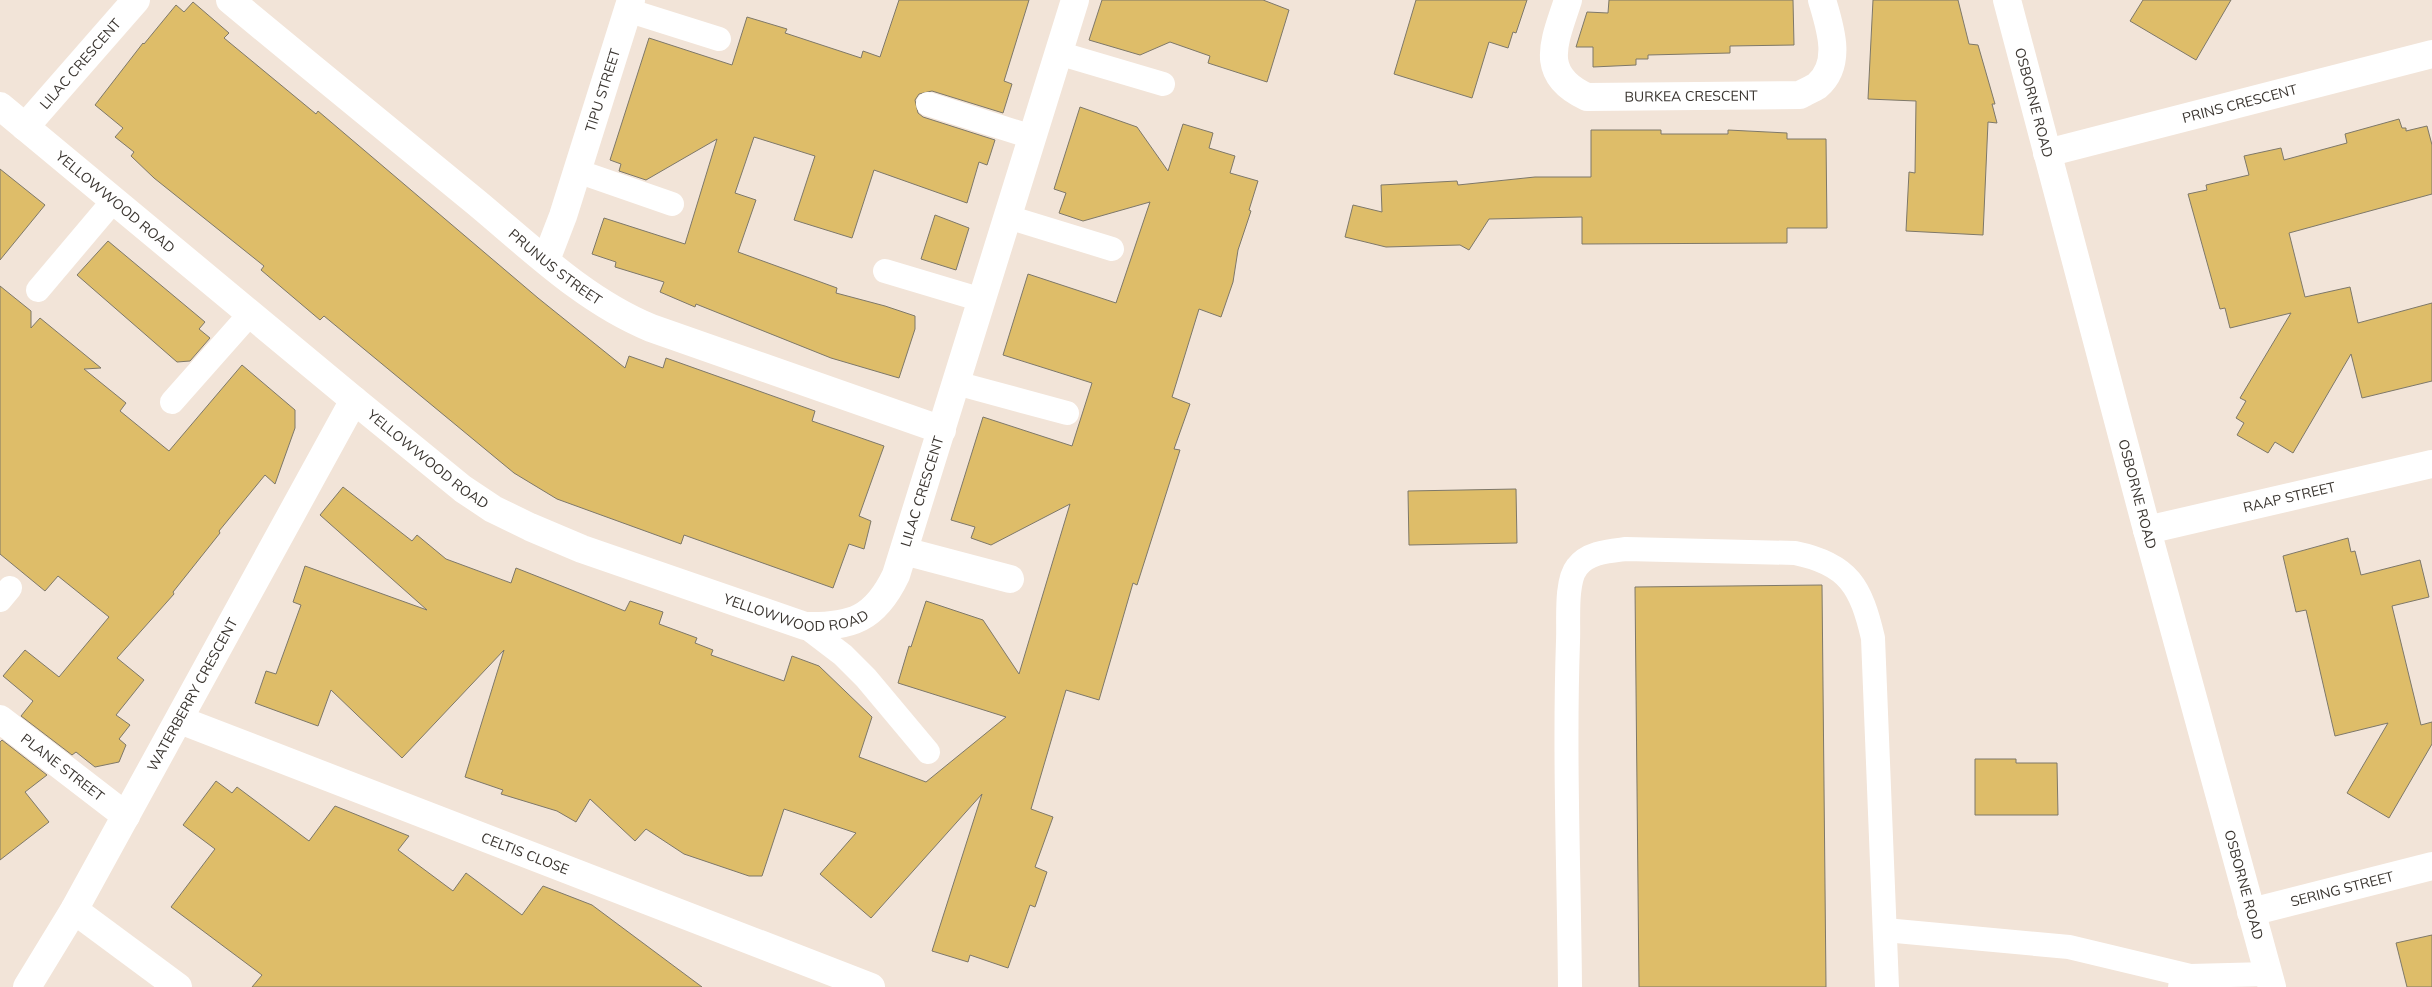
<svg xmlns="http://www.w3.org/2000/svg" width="2432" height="987" font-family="Mulish,sans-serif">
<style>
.building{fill:#debd69;stroke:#7e7869}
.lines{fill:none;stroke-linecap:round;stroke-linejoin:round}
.service{stroke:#fff;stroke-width:24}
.minor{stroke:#fff;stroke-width:28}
.labels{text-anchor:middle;stroke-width:4.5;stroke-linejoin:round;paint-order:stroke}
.street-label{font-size:14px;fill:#3a3530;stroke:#fff}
</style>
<rect width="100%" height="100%" fill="#f2e4d8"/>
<g class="building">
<path d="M899 0H1029L1004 81 1012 84 1003 113 932 91 919 94 915 100 918 113 923 117 995 140 987 165 979 162 967 203 874 170 852 238 794 220 815 156 754 137 735 193 756 200 738 252 837 288 836 293 885 306 915 316V329L899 378 831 358 696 304 695 307 660 292 664 282 615 267 616 262 592 254 604 218 685 244 717 139 646 180 619 171 621 164 610 160 649 38 732 65 747 17 787 29 785 33 861 58 863 51 880 57Z"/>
<path d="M1102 0H1263L1289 10 1267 82 1208 63 1210 56 1170 42 1140 55 1089 40Z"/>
<path d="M1416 0H1527L1516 33 1513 32 1508 48 1489 42 1472 98 1394 74Z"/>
<path d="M1609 0H1793L1794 45 1730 46V53L1648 55V59H1636V65L1593 67V47H1576L1587 12 1608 13Z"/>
<path d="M1873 0H1958L1969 44 1978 45 1995 104H1992L1997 123 1988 122 1983 235 1906 231 1909 172 1915 173 1916 101 1868 99Z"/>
<path d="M2143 0H2231L2196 60 2130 21Z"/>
<path d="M193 2 229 33 224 38 316 114 318 111 538 298 625 368 629 356 663 368 666 358 815 411 812 421 884 446 859 516 871 521 864 549 849 544 833 588 684 535 681 544 557 499 514 473 324 316 320 320 261 270 264 266 154 178 131 156 134 152 115 137 123 128 95 105 143 43 144 44 176 5 184 12Z"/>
<path d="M1080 107 1137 127 1168 171 1183 124 1213 133 1209 148 1235 156 1230 173 1258 181 1249 210 1251 211 1238 250 1233 282 1221 317 1199 309 1172 397 1190 404 1174 449 1180 450 1137 585 1133 583 1099 700 1066 690 1031 809 1053 817 1035 867 1047 872 1035 907 1030 905 1008 968 970 955 968 962 932 951 982 794 871 918 820 874 856 833 784 809 762 876H749L684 854 646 829 635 841 590 799 576 822 557 811 501 794 503 790 465 777 504 650 402 758 331 690 318 726 255 703 266 671 276 674 301 605 293 602 305 566 427 610 320 515 343 487 412 541 417 535 446 559 511 583 516 568 625 611 630 601 663 612 659 624 697 638 695 643 713 650 711 655 784 681 792 656 819 666 872 717 859 757 926 782 1006 717 898 683 909 646 911 647 926 601 983 620 1019 674 1070 504 991 545 971 538 975 527 951 520 983 417 1072 446 1092 383 1003 355 1028 274 1116 303 1150 202 1083 221 1059 213 1066 193 1054 189Z"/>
<path d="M2399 119 2402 128H2406V131L2427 126 2432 145V194L2289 233 2305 297 2350 287 2358 323 2432 303V381L2362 398 2351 354 2293 453 2275 442 2268 453 2237 435 2244 423 2236 418 2246 401 2240 398 2291 313 2230 328 2225 308 2220 309 2188 194 2207 190 2206 185 2249 175 2244 156 2281 148 2284 160 2347 143 2345 134Z"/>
<path d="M1591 130H1661V134H1728V130L1787 133V139H1826L1827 228H1787V243L1582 244V217L1489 219 1469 250 1460 245 1386 247 1345 237 1353 205 1382 212 1381 185 1457 181 1458 185 1535 177H1591Z"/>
<path d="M0 169 45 205 0 260Z"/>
<path d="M935 215 969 228 956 270 921 259Z"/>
<path d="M108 241 205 322 199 329 210 338 190 361 177 362 77 275Z"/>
<path d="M0 286 31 311V328L40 318 101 368 84 369 126 403 120 411 169 451 242 365 295 410V428L275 484 265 475 219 531 220 533 173 592 174 594 117 658 144 680 116 715 130 725 119 739 126 745 119 762 95 767 76 752 72 755 21 716 33 701 3 676 25 650 59 677 109 617 58 576 45 591 0 554Z"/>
<path d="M1516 489 1517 543 1409 545 1408 491Z"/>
<path d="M2348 538 2351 552 2355 551 2361 575 2420 560 2429 597 2392 606 2421 725 2432 722V744L2389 818 2347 793 2388 723 2335 736 2306 610 2296 612 2283 556Z"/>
<path d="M1822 585 1826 987H1639L1635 587Z"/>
<path d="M2 740 47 775 25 792 49 822 0 860V742Z"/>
<path d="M1975 759H2016V763H2057L2058 815H1975Z"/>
<path d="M216 781 232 793 237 787 309 841 335 806 409 836 398 850 453 891 466 873 522 915 543 886 592 905 702 987H252L262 975 171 907 215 849 183 825Z"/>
<path d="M2432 935V987H2407L2396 943Z"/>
</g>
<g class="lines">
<g class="service">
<path d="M627 10 719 39"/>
<path d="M1058 53 1163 84"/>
<path d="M928 104 1032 137"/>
<path d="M577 171 672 204"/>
<path d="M1008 217 1112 249"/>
<path d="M885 271 982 300"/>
<path d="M38 290 114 200"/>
<path d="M956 383 1067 413"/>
<path d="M172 402 250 314"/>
<path d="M0 600 10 588"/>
<path d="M805 626 843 655 866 678 928 752"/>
<path d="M1885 930 2069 947 2190 976"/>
<path d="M1570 987C1569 872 1564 756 1568 641 1569 622 1565 582 1577 567 1588 552 1610 551 1626 549L1795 553C1849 564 1861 587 1873 638L1887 987"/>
<path d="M2180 987 2190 976 2268 974"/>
</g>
<g class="minor">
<path id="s1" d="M230 0C312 68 394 135 477 203 531 248 585 301 651 328L942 430"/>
<path id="s2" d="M1568 0C1555 41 1537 74 1587 97L1800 95C1805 92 1812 89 1817 86 1843 64 1830 27 1822 0"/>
<path id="s3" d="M2007 0 2147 530 2272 987"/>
<path id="s4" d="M0 106 354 400 463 489 493 509 530 527 582 549 805 626C852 627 875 619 896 575L1075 0"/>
<path id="s5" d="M25 127 136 0"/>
<path id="s6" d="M2047 153 2432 54"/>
<path id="s7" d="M546 260 563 216 631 0"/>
<path id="s8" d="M2147 530 2432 464"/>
<path d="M904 551 1010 579"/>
<path id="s9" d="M0 719 126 816"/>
<path id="s10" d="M180 720 871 987"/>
<path d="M74 910 178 987"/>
<path id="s11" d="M2251 912 2432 866"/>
<path id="s12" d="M27 987 74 910 354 400"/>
</g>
</g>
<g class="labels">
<g class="street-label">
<text dy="5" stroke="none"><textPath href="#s5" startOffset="84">LILAC CRESCENT</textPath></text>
<text dy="5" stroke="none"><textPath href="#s7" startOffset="179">TIPU STREET</textPath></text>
<text dy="5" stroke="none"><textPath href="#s2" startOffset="218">BURKEA CRESCENT</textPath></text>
<text dy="5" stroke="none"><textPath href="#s3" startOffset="106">OSBORNE ROAD</textPath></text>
<text dy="5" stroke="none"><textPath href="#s6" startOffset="199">PRINS CRESCENT</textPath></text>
<text dy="5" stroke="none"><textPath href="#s4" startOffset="150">YELLOWWOOD ROAD</textPath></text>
<text dy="5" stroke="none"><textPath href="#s1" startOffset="421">PRUNUS STREET</textPath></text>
<text dy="5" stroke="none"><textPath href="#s4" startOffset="555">YELLOWWOOD ROAD</textPath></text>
<text dy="5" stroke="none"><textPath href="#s4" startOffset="1171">LILAC CRESCENT</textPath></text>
<text dy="5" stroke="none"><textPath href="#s3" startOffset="511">OSBORNE ROAD</textPath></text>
<text dy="5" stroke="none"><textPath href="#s8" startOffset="146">RAAP STREET</textPath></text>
<text dy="5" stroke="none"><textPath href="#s4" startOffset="960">YELLOWWOOD ROAD</textPath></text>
<text dy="5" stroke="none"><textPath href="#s12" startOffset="336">WATERBERRY CRESCENT</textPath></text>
<text dy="5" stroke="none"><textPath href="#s9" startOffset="79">PLANE STREET</textPath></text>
<text dy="5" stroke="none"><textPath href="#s10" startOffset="370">CELTIS CLOSE</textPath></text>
<text dy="5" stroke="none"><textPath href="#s3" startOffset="916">OSBORNE ROAD</textPath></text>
<text dy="5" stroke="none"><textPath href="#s11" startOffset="94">SERING STREET</textPath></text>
</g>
</g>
</svg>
